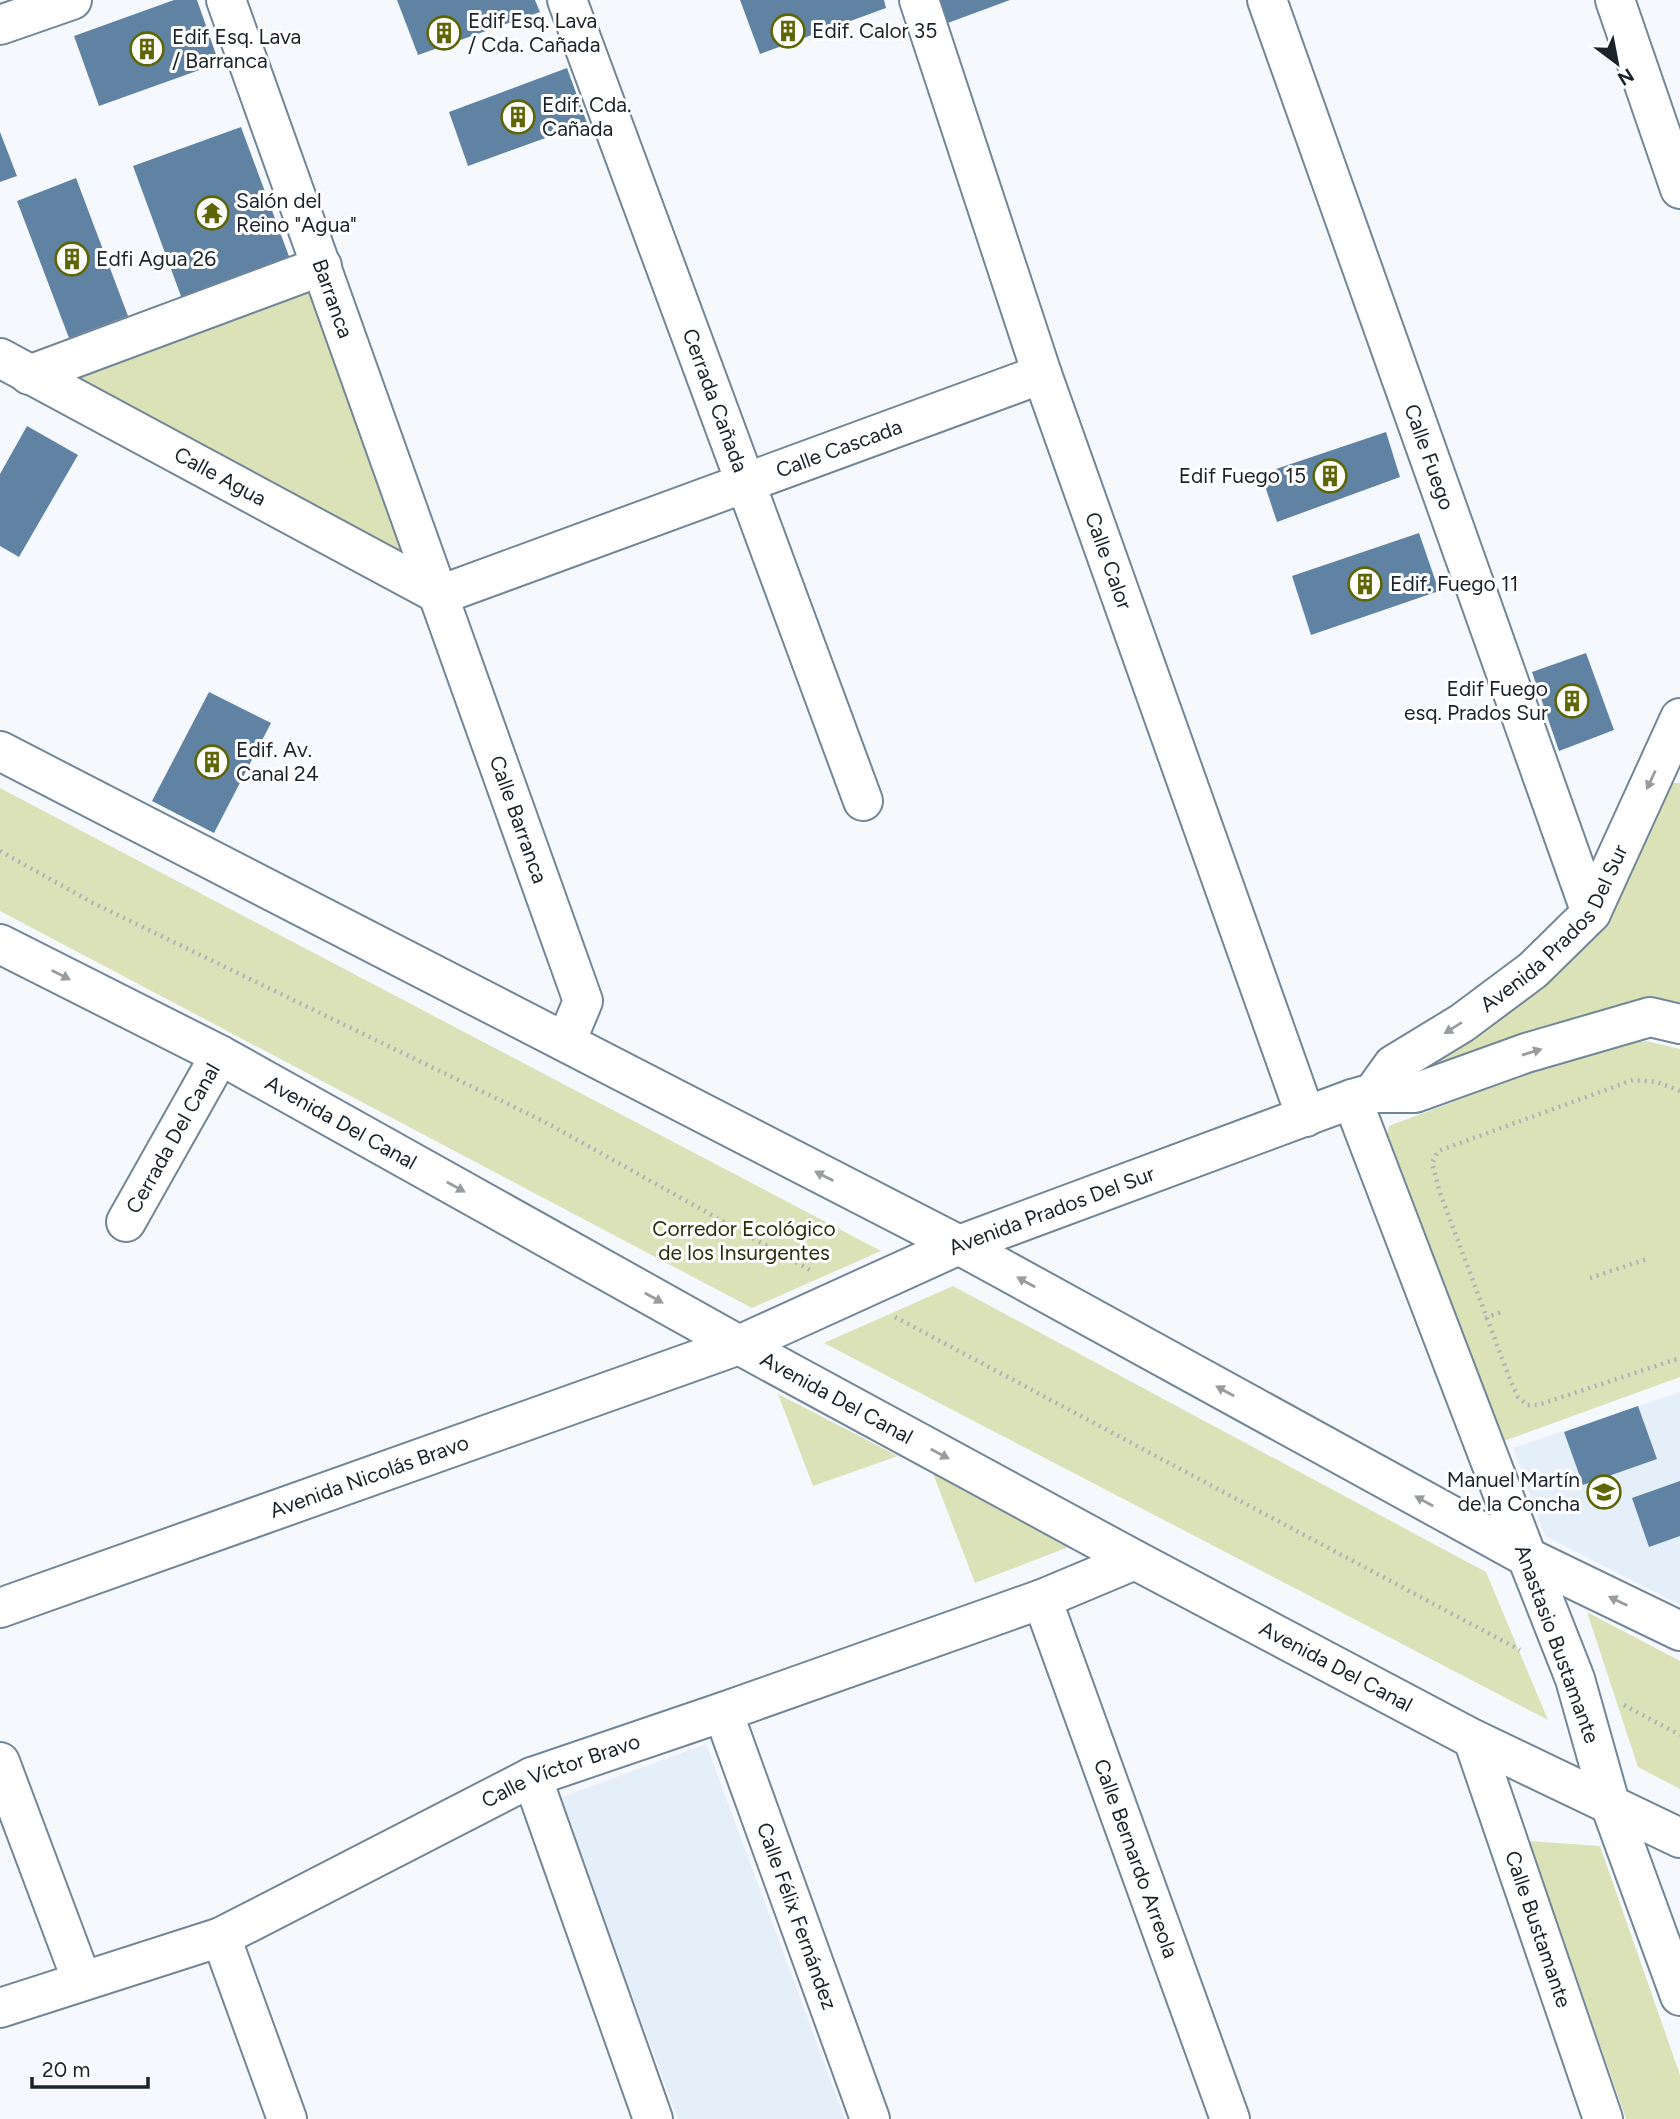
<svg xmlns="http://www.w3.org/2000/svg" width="1680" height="2119" font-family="Figtree,sans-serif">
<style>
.built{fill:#e4effa}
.green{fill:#dbe2b7}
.building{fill:#6082a3}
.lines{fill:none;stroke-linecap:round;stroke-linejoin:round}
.street-casing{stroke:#728699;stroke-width:42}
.secondary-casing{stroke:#728699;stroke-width:42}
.path{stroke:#aeb3b9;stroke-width:4.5;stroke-dasharray:2 5;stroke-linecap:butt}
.street{stroke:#fff;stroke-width:38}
.secondary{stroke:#fff;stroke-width:38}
.oneway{fill:#989c9f}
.labels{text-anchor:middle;stroke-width:6;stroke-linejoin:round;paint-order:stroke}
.poi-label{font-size:21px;fill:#1b232a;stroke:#fff;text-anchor:start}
.street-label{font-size:21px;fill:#1b232a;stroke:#fff}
.park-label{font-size:21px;fill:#2b2e09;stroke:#fff}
</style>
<rect width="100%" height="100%" fill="#f5f9fe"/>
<g class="built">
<path d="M1680 1392V1605L1545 1536 1513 1448Z"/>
<path d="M706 1744 845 2119H678L559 1798Z"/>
</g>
<g class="green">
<path d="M322 266 440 595 29 375Z"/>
<path d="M1656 783H1680V1019L1415 1089 1396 1065 1538 974Z"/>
<path d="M0 788 881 1251 752 1308 0 911Z"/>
<path d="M1646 1041 1680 1049V1377L1496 1444 1386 1141 1389 1126 1594 1049Z"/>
<path d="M953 1286 1486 1572 1548 1720 824 1343Z"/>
<path d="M778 1394 898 1456 813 1486Z"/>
<path d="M927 1458 1084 1541 975 1583Z"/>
<path d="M1587 1612 1680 1661V1789L1638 1767Z"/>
<path d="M1529 1841 1600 1846 1680 2075V2119H1626Z"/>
</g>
<g class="building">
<path d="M174 0H197L219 63 99 106 74 36Z"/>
<path d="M397 0H535L540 12 418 55Z"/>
<path d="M740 0H884L886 8 760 54Z"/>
<path d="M937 0H1010L945 24Z"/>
<path d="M567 68 587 123 468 166 449 112Z"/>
<path d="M241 127 290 259 182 299 133 166Z"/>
<path d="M0 132 17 176 0 182Z"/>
<path d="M76 178 128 316 69 338 17 201Z"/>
<path d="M27 426 78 455 19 557 0 546V474Z"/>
<path d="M1386 432 1400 477 1277 522 1261 474Z"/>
<path d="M1419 533 1439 591 1311 635 1292 576Z"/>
<path d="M1586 653 1614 730 1559 751 1532 672Z"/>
<path d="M209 692 271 723 214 833 152 801Z"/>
<path d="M1638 1406 1657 1459 1583 1485 1564 1432Z"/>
<path d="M1680 1481V1536L1649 1547 1632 1498Z"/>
</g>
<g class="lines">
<defs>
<g id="street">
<path id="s1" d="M226 0 583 1001 566 1042"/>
<path id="s2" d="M567 0 863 801"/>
<path id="s3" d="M919 0 1042 374 1306 1117"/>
<path id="s4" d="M1267 0 1591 913"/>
<path d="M1615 0 1680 189"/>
<path d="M0 25 72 0"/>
<path id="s5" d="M0 358 440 595"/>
<path d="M29 375 322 266"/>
<path id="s6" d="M440 595 1042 374"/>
<path d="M1352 1099 1527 1557"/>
<path id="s7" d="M126 1222 220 1055"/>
<path id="s8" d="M1042 1599 1230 2119"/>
<path id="s9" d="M723 1712 870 2119"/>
<path id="s10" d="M1473 1739 1603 2119"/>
<path d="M0 1762 82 1981"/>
<path d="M532 1777 653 2119"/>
<path d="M221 1937 287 2119"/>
<path id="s11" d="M0 2008 221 1937 532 1777 723 1712 1042 1599 1135 1560"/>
</g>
<g id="secondary">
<path d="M0 751 959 1245 1527 1557 1680 1631"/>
<path id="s12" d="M0 944 220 1055 739 1345 1135 1560 1473 1739 1680 1838"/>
<path id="s13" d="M1373 1093 1393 1065 1462 1023 1533 970 1591 913 1680 718"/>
<path d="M1527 1557 1575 1679 1611 1807 1680 1996"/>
<path id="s14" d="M0 1608 739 1345 959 1245 1352 1099 1373 1093H1415L1526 1053 1650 1017 1680 1024"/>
</g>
</defs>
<use href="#street" class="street-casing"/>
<use href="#secondary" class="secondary-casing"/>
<g class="path">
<path d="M0 851 91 902 545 1122 810 1270"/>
<path d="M1680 1091 1657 1082 1633 1080 1438 1151 1432 1163 1440 1193 1511 1382 1518 1397 1527 1405H1538L1680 1358"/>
<path d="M1590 1278 1647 1259"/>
<path d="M895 1317 1520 1650"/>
<path d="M1485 1318 1501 1312"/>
<path d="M1624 1705 1680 1735"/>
</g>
<use href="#street" class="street"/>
<use href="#secondary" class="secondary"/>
</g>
<defs><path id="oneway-solid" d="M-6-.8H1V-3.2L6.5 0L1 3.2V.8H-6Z" transform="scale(1.75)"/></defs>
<g class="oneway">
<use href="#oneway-solid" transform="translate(1651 780) rotate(115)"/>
<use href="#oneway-solid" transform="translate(61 975) rotate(27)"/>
<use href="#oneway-solid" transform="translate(1453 1028) rotate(148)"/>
<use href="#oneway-solid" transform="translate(1532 1052) rotate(-17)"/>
<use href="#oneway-solid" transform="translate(824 1176) rotate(-153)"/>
<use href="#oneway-solid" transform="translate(456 1187) rotate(29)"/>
<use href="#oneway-solid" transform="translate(1026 1282) rotate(-151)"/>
<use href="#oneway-solid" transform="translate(654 1298) rotate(29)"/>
<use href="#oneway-solid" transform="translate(1225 1391) rotate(-151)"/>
<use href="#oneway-solid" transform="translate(940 1454) rotate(28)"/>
<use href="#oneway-solid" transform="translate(1424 1501) rotate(-151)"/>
<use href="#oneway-solid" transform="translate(1618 1601) rotate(-154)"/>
</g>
<defs>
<symbol id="building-ring" viewBox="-11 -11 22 22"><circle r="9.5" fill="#fff" stroke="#5e6504" stroke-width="1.5"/><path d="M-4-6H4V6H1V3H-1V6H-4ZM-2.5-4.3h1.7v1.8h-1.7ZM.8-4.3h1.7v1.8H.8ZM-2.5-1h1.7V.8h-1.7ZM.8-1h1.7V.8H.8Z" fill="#5e6504"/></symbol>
<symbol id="temple-ring" viewBox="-11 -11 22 22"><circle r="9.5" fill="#fff" stroke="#5e6504" stroke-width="1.5"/><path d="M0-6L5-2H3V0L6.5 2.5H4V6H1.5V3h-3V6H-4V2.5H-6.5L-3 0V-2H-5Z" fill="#5e6504"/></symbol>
<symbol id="school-ring" viewBox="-11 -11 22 22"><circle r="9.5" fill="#fff" stroke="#5e6504" stroke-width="1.5"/><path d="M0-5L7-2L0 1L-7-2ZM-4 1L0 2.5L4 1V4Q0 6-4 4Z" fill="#5e6504"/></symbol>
</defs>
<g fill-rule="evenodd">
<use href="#building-ring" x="769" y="12" width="38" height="38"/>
<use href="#building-ring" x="425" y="14" width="38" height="38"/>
<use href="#building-ring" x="128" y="30" width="38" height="38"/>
<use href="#building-ring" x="499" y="98" width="38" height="38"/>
<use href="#temple-ring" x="193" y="194" width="38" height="38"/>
<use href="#building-ring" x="53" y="240" width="38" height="38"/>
<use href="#building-ring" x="1311" y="457" width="38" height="38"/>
<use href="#building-ring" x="1346" y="565" width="38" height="38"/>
<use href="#building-ring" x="1553" y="682" width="38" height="38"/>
<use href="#building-ring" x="193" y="743" width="38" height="38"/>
<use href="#school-ring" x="1585" y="1473" width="38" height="38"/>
</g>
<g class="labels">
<g class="poi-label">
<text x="468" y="28">Edif Esq. Lava<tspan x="468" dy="24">/ Cda. Cañada</tspan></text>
<text x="812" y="38">Edif. Calor 35</text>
<text x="172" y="44">Edif Esq. Lava<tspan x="172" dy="24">/ Barranca</tspan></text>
<text x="542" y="112">Edif. Cda.<tspan x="542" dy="24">Cañada</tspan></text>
<text x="236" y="208">Salón del<tspan x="236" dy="24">Reino "Agua"</tspan></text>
<text x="96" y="266">Edfi Agua 26</text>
<text x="1306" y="483" text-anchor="end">Edif Fuego 15</text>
<text x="1390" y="591">Edif. Fuego 11</text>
<text x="1548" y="696" text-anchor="end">Edif Fuego<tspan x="1548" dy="24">esq. Prados Sur</tspan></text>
<text x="236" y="757">Edif. Av.<tspan x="236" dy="24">Canal 24</tspan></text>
<text x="1580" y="1487" text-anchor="end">Manuel Martín<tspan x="1580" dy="24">de la Concha</tspan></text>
</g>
<g class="street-label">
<text dy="7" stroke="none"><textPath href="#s1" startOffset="317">Barranca</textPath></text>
<text dy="7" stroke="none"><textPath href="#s2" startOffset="427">Cerrada Cañada</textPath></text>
<text dy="7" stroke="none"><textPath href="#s6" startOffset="425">Calle Cascada</textPath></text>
<text dy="7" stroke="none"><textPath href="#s4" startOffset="485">Calle Fuego</textPath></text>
<text dy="7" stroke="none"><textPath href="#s5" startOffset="250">Calle Agua</textPath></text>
<text dy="7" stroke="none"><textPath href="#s3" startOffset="592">Calle Calor</textPath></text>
<text dy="7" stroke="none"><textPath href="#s1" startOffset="870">Calle Barranca</textPath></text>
<text dy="7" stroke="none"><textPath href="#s13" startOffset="250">Avenida Prados Del Sur</textPath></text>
<text dy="7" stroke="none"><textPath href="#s12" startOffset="385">Avenida Del Canal</textPath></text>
<text dy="7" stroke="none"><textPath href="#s7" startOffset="96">Cerrada Del Canal</textPath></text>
<text dy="7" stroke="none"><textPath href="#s14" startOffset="1125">Avenida Prados Del Sur</textPath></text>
<text dy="7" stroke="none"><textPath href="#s12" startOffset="952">Avenida Del Canal</textPath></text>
<text dy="7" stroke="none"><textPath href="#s14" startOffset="392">Avenida Nicolás Bravo</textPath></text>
<text transform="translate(1557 1644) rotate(70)" y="7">Anastasio Bustamante</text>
<text dy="7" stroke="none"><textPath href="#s12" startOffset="1519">Avenida Del Canal</textPath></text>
<text dy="7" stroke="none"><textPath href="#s11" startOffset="611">Calle Víctor Bravo</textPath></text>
<text dy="7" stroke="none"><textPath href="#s8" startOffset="276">Calle Bernardo Arreola</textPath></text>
<text dy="7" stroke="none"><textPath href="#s9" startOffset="217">Calle Félix Fernández</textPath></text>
<text dy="7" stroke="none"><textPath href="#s10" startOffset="201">Calle Bustamante</textPath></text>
</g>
<g class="park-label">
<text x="744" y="1236">Corredor Ecológico<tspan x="744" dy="24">de los Insurgentes</tspan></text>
</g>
</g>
<g transform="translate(1617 63) rotate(148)" stroke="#ffffff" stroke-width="5" paint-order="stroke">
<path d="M0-5L12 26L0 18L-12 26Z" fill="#1b232a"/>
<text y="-10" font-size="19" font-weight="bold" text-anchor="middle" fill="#1b232a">N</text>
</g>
<path d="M32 2077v10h116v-10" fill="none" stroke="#1b232a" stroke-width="3.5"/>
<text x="42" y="2077" font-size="21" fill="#1b232a" stroke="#ffffff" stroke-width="5" paint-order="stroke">20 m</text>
</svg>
